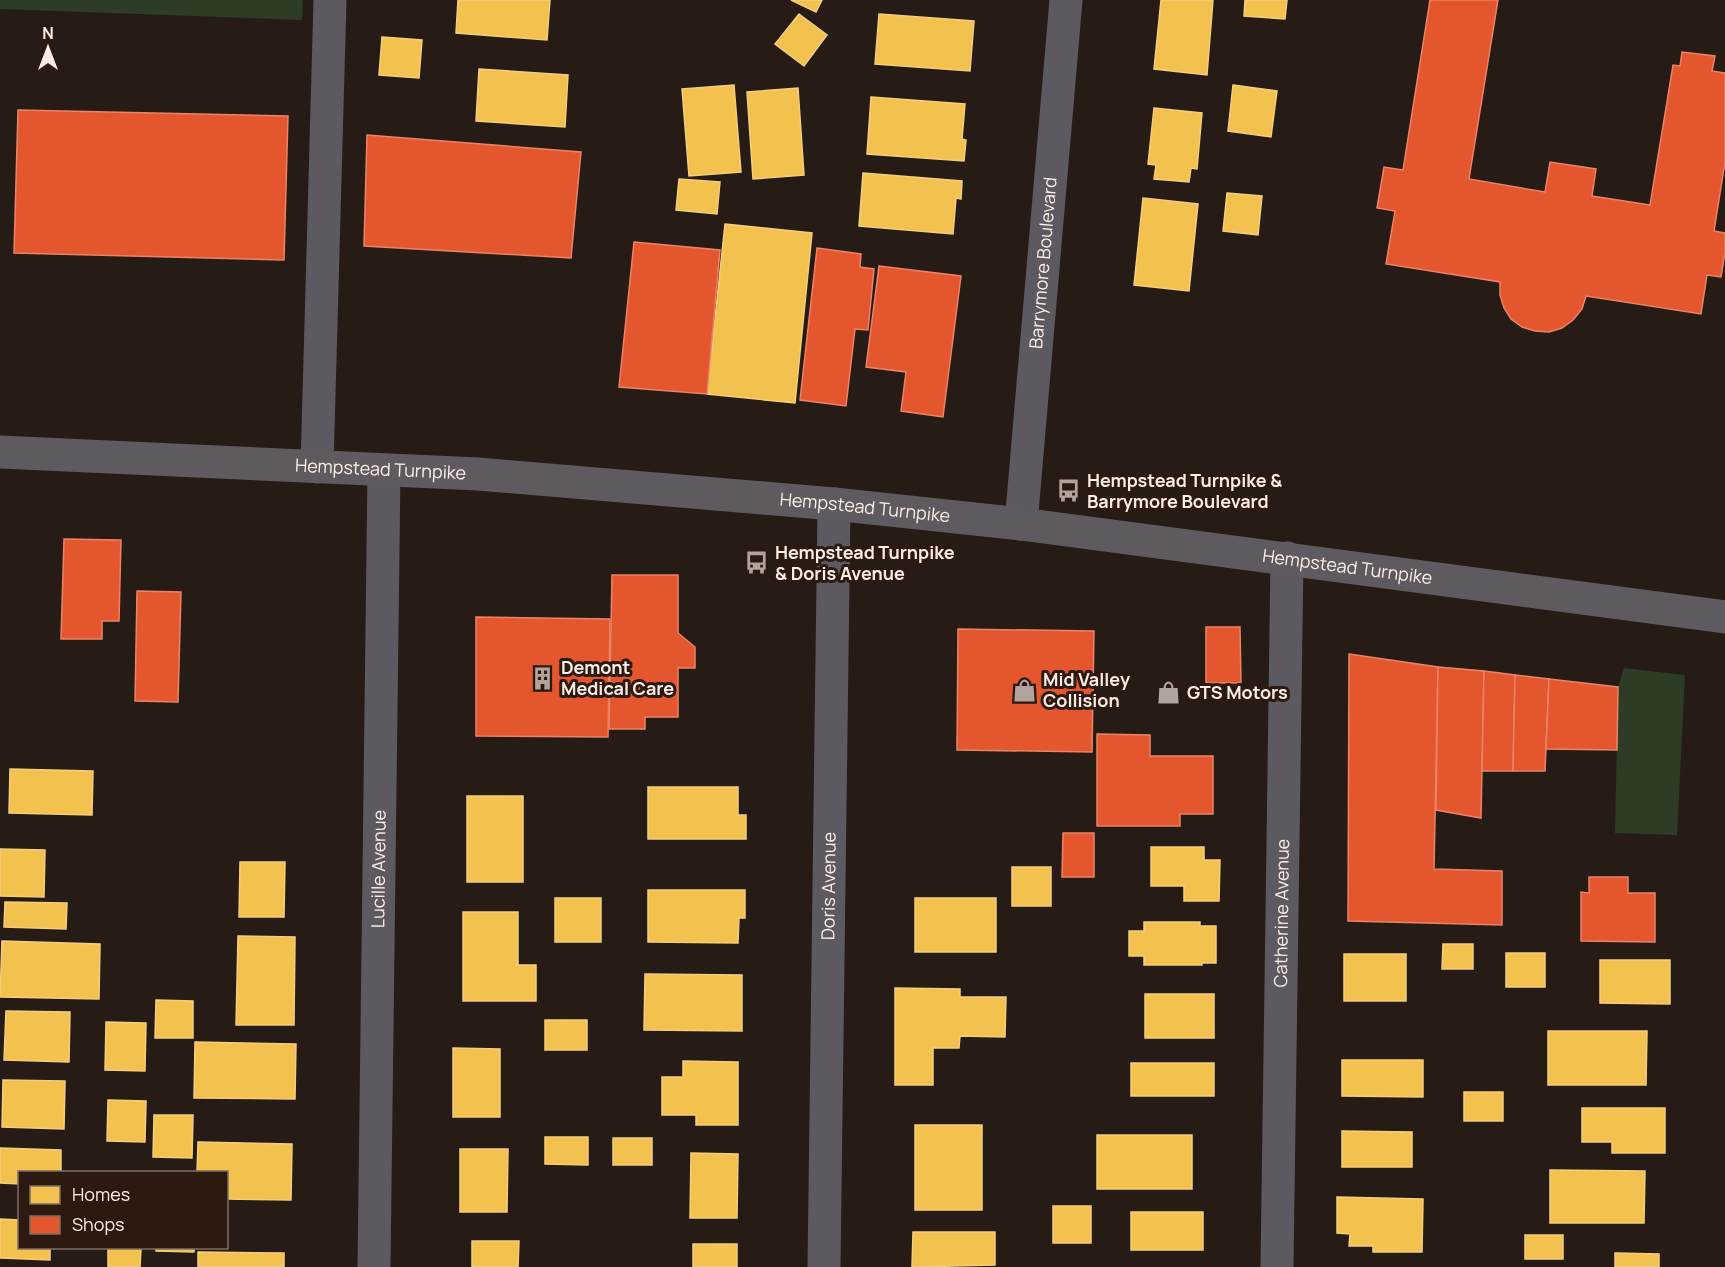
<svg xmlns="http://www.w3.org/2000/svg" width="1725" height="1267" font-family="Manrope,sans-serif">
<style>
.green{fill:#2c3c25}
.homes{fill:#f2c14e;stroke:#f5ce7c;stroke-width:1.5}
.shops{fill:#e4572e;stroke:#eb8466;stroke-width:1.5}
.lines{fill:none;stroke-linecap:round;stroke-linejoin:round}
.minor{stroke:#5c5960;stroke-width:33}
.major{stroke:#5f5a60;stroke-width:33}
.labels{text-anchor:middle;stroke-width:6;stroke-linejoin:round;paint-order:stroke}
.street-label{font-size:18px;fill:#fceee7;stroke:#2c190f}
.poi-label{font-size:18px;font-weight:bold;fill:#fceee7;stroke:#2c190f;text-anchor:start}
</style>
<rect width="100%" height="100%" fill="#261b15"/>
<g class="green">
<path d="M0 0H303L302 20 0 9Z"/>
<path d="M1624 668 1685 675 1677 835 1615 833 1618 687Z"/>
</g>
<g class="homes">
<path d="M458 0H550L547 40 456 33Z"/>
<path d="M791 0H822L816 12Z"/>
<path d="M1161 0H1213L1207 75 1154 69Z"/>
<path d="M1245 0H1287L1285 19 1244 16Z"/>
<path d="M799 14 827 35 804 66 775 44Z"/>
<path d="M879 14 974 21 970 71 875 64Z"/>
<path d="M382 37 422 40 419 78 379 75Z"/>
<path d="M479 69 568 75 565 127 476 121Z"/>
<path d="M734 85 741 172 689 176 682 89Z"/>
<path d="M1233 85 1277 91 1271 137 1228 131Z"/>
<path d="M798 88 804 175 753 179 747 92Z"/>
<path d="M871 97 965 104 962 139 966 140 964 161 867 154Z"/>
<path d="M1154 108 1202 113 1197 169 1191 168 1189 182 1154 179 1156 165 1148 164Z"/>
<path d="M863 173 962 181 961 199 956 198 953 234 859 226Z"/>
<path d="M679 179 720 182 717 214 676 210Z"/>
<path d="M1227 193 1262 196 1258 235 1223 231Z"/>
<path d="M1143 198 1198 204 1189 291 1134 285Z"/>
<path d="M725 224 812 233 795 403 707 394Z"/>
<path d="M10 769 93 771 92 815 9 813Z"/>
<path d="M648 787H738V815H746V839H648Z"/>
<rect x="467" y="796" width="56" height="86"/>
<path d="M1151 847H1204V860H1220L1219 901H1184V886H1151Z"/>
<path d="M0 849 45 850 44 897 0 896Z"/>
<path d="M240 862H285L284 917H239Z"/>
<rect x="1012" y="867" width="39" height="39"/>
<path d="M648 890H745V918H739L738 943 648 942Z"/>
<rect x="555" y="898" width="46" height="44"/>
<rect x="915" y="898" width="81" height="54"/>
<path d="M5 902 67 903 66 929 4 927Z"/>
<path d="M463 912H518V965H536V1001H463Z"/>
<path d="M1144 922H1200V926H1216V963H1202V965H1144V956H1129V931H1144Z"/>
<path d="M238 936 295 937 294 1025H236Z"/>
<path d="M2 941 100 944 99 999 0 997Z"/>
<path d="M1443 944H1473V969H1442Z"/>
<rect x="1506" y="953" width="39" height="34"/>
<rect x="1344" y="954" width="62" height="47"/>
<path d="M1600 960H1670V1004L1600 1003Z"/>
<path d="M645 974 742 975V1031L644 1030Z"/>
<path d="M895 988 960 989V997H1006L1005 1037 960 1036 959 1048H933V1085H895Z"/>
<rect x="1145" y="994" width="69" height="44"/>
<path d="M156 1000 193 1001V1038H155Z"/>
<path d="M6 1011 70 1012 69 1062 4 1060Z"/>
<rect x="545" y="1020" width="42" height="30"/>
<path d="M106 1022 146 1023 145 1071 105 1070Z"/>
<path d="M1548 1031H1647L1646 1085H1548Z"/>
<path d="M195 1042 296 1044 295 1099 194 1098Z"/>
<path d="M453 1048 500 1049V1117H453Z"/>
<path d="M1342 1060H1423V1097L1342 1096Z"/>
<path d="M683 1061 738 1062V1125H696V1115H662V1077H683Z"/>
<rect x="1131" y="1063" width="83" height="33"/>
<path d="M3 1080 65 1081 64 1129 2 1127Z"/>
<rect x="1464" y="1092" width="39" height="29"/>
<path d="M108 1100 146 1101 145 1142 107 1141Z"/>
<path d="M1582 1108H1665V1153H1612V1142H1582Z"/>
<path d="M154 1115H193L192 1158 153 1157Z"/>
<rect x="915" y="1125" width="67" height="85"/>
<path d="M1342 1131 1412 1132V1167H1342Z"/>
<rect x="1097" y="1135" width="95" height="54"/>
<path d="M545 1137H588V1165L545 1164Z"/>
<rect x="613" y="1138" width="39" height="27"/>
<path d="M198 1142 292 1144 291 1200 226 1199V1172H197Z"/>
<path d="M0 1148 61 1150V1172H20V1184L0 1183Z"/>
<path d="M460 1149H508L507 1212H460Z"/>
<path d="M691 1153 738 1154 737 1218H690Z"/>
<path d="M1550 1170 1645 1171 1644 1223H1550Z"/>
<path d="M1337 1197 1423 1199 1422 1252H1373V1246H1349L1350 1234 1337 1233Z"/>
<rect x="1053" y="1206" width="38" height="37"/>
<rect x="1131" y="1212" width="72" height="38"/>
<path d="M0 1219 20 1220V1248H50V1260L0 1258Z"/>
<path d="M913 1232H995V1265L912 1267Z"/>
<rect x="1525" y="1235" width="38" height="24"/>
<path d="M472 1241H519L518 1267H472Z"/>
<rect x="693" y="1244" width="44" height="23"/>
<path d="M108 1248H141L140 1267H108Z"/>
<path d="M156 1248H194V1252L156 1251Z"/>
<path d="M198 1252 284 1253V1267H198Z"/>
<path d="M1615 1253 1659 1254V1267H1615Z"/>
</g>
<g class="shops">
<path d="M1430 0H1498L1469 179 1545 192 1550 162 1596 169 1592 196 1650 205 1673 65 1680 66 1682 52 1715 56 1712 71 1725 73V162L1714 231 1725 233V252L1721 277 1707 275 1701 314 1586 296 1582 309 1573 320 1562 328 1549 332 1535 331 1522 327 1511 319 1504 308 1500 295V282L1386 264 1395 211 1377 208 1384 167 1403 170Z"/>
<path d="M18 110 288 116 284 260 14 253Z"/>
<path d="M367 135 581 152 571 258 364 246Z"/>
<path d="M634 242 720 250 707 394 619 387Z"/>
<path d="M817 248 861 254 860 267 874 269 868 330 855 329 846 406 800 400Z"/>
<path d="M879 266 961 276 943 417 901 411 906 372 866 367Z"/>
<path d="M64 539 121 540 119 621H102V639H61Z"/>
<path d="M612 575H678V633L695 647V668H678V717H645V729H609Z"/>
<path d="M137 591 181 592 178 702 135 701Z"/>
<path d="M476 617 610 619 608 737 476 736Z"/>
<path d="M1206 627H1240L1241 683H1206Z"/>
<path d="M958 629 1094 631 1092 752 957 750Z"/>
<path d="M1349 654 1438 667 1434 869 1502 871V925L1348 921Z"/>
<path d="M1438 667 1484 671 1481 818 1436 810Z"/>
<path d="M1484 671 1515 675 1513 771H1482Z"/>
<path d="M1515 675 1549 679 1545 771H1513Z"/>
<path d="M1549 679 1618 687 1617 750 1546 749Z"/>
<path d="M1097 734 1150 735V756H1213V814H1180V826H1097Z"/>
<path d="M1063 833H1094V877H1062Z"/>
<path d="M1589 877H1628V893H1655V942L1581 941V892L1589 893Z"/>
</g>
<g class="lines">
<g class="minor">
<path d="M317 467 330 0"/>
<path id="s1" d="M1021 524 1066 0"/>
<path id="s2" d="M374 1267 384 471"/>
<path id="s3" d="M824 1267 834 504"/>
<path id="s4" d="M1277 1267 1287 558"/>
</g>
<path class="major" id="s5" d="M0 452 478 474 834 504 1021 524 1725 617"/>
</g>
<defs>
<symbol id="bus-bare" viewBox="-9 -9 18 18"><path d="M-5-6H5V4H4V6H2V4H-2V6H-4V4H-5ZM-3.5-4V0h7V-4ZM-3.5 1.2v1.5H-2V1.2ZM2 1.2v1.5H3.5V1.2Z" fill="#b1a49e" stroke="#2c190f" stroke-width="2.5" paint-order="stroke"/></symbol>
<symbol id="building-bare" viewBox="-9 -9 18 18"><path d="M-4-6H4V6H1V3H-1V6H-4ZM-2.5-4.3h1.7v1.8h-1.7ZM.8-4.3h1.7v1.8H.8ZM-2.5-1h1.7V.8h-1.7ZM.8-1h1.7V.8H.8Z" fill="#b1a49e" stroke="#2c190f" stroke-width="2.5" paint-order="stroke"/></symbol>
<symbol id="shop-bare" viewBox="-9 -9 18 18"><path d="M-5-2.5h2.3a2.7 3.5 0 0 1 5.4 0H5L5.5 6h-11ZM-1.5-2.5h3a1.5 2.3 0 0 0-3 0Z" fill="#b1a49e" stroke="#2c190f" stroke-width="2.5" paint-order="stroke"/></symbol>
</defs>
<g fill-rule="evenodd">
<use href="#bus-bare" x="1052" y="474" width="33" height="33"/>
<use href="#bus-bare" x="740" y="546" width="33" height="33"/>
<use href="#building-bare" x="526" y="662" width="33" height="33"/>
<use href="#shop-bare" x="1008" y="674" width="33" height="33"/>
<use href="#shop-bare" x="1152" y="676" width="33" height="33"/>
</g>
<g class="labels">
<g class="street-label">
<text dy="6" stroke="none"><textPath href="#s1" startOffset="262">Barrymore Boulevard</textPath></text>
<text dy="6" stroke="none"><textPath href="#s5" startOffset="381">Hempstead Turnpike</textPath></text>
<text dy="6" stroke="none"><textPath href="#s5" startOffset="867">Hempstead Turnpike</textPath></text>
<text dy="6" stroke="none"><textPath href="#s5" startOffset="1353">Hempstead Turnpike</textPath></text>
<text dy="6" stroke="none"><textPath href="#s2" startOffset="398">Lucille Avenue</textPath></text>
<text dy="6" stroke="none"><textPath href="#s3" startOffset="381">Doris Avenue</textPath></text>
<text dy="6" stroke="none"><textPath href="#s4" startOffset="354">Catherine Avenue</textPath></text>
</g>
<g class="poi-label">
<text x="1087" y="487">Hempstead Turnpike &amp;<tspan x="1087" dy="21">Barrymore Boulevard</tspan></text>
<text x="775" y="559">Hempstead Turnpike<tspan x="775" dy="21">&amp; Doris Avenue</tspan></text>
<text x="561" y="674">Demont<tspan x="561" dy="21">Medical Care</tspan></text>
<text x="1043" y="686">Mid Valley<tspan x="1043" dy="21">Collision</tspan></text>
<text x="1187" y="699">GTS Motors</text>
</g>
</g>
<rect x="18" y="1171" width="210" height="78" fill="#2c190f" stroke="#7f6e65" stroke-width="1.5"/>
<rect x="30" y="1186" width="30" height="18" fill="#f2c14e" stroke="#7f6e65" stroke-width="1.5"/>
<text x="72" y="1201" font-size="18" fill="#fceee7">Homes</text>
<rect x="30" y="1216" width="30" height="18" fill="#e4572e" stroke="#7f6e65" stroke-width="1.5"/>
<text x="72" y="1231" font-size="18" fill="#fceee7">Shops</text>
<g transform="translate(48 48)" stroke="#2c190f" stroke-width="4.5" paint-order="stroke">
<path d="M0-4.5L10 22L0 15L-10 22Z" fill="#fceee7"/>
<text y="-9" font-size="16" font-weight="bold" text-anchor="middle" fill="#fceee7">N</text>
</g>
</svg>
